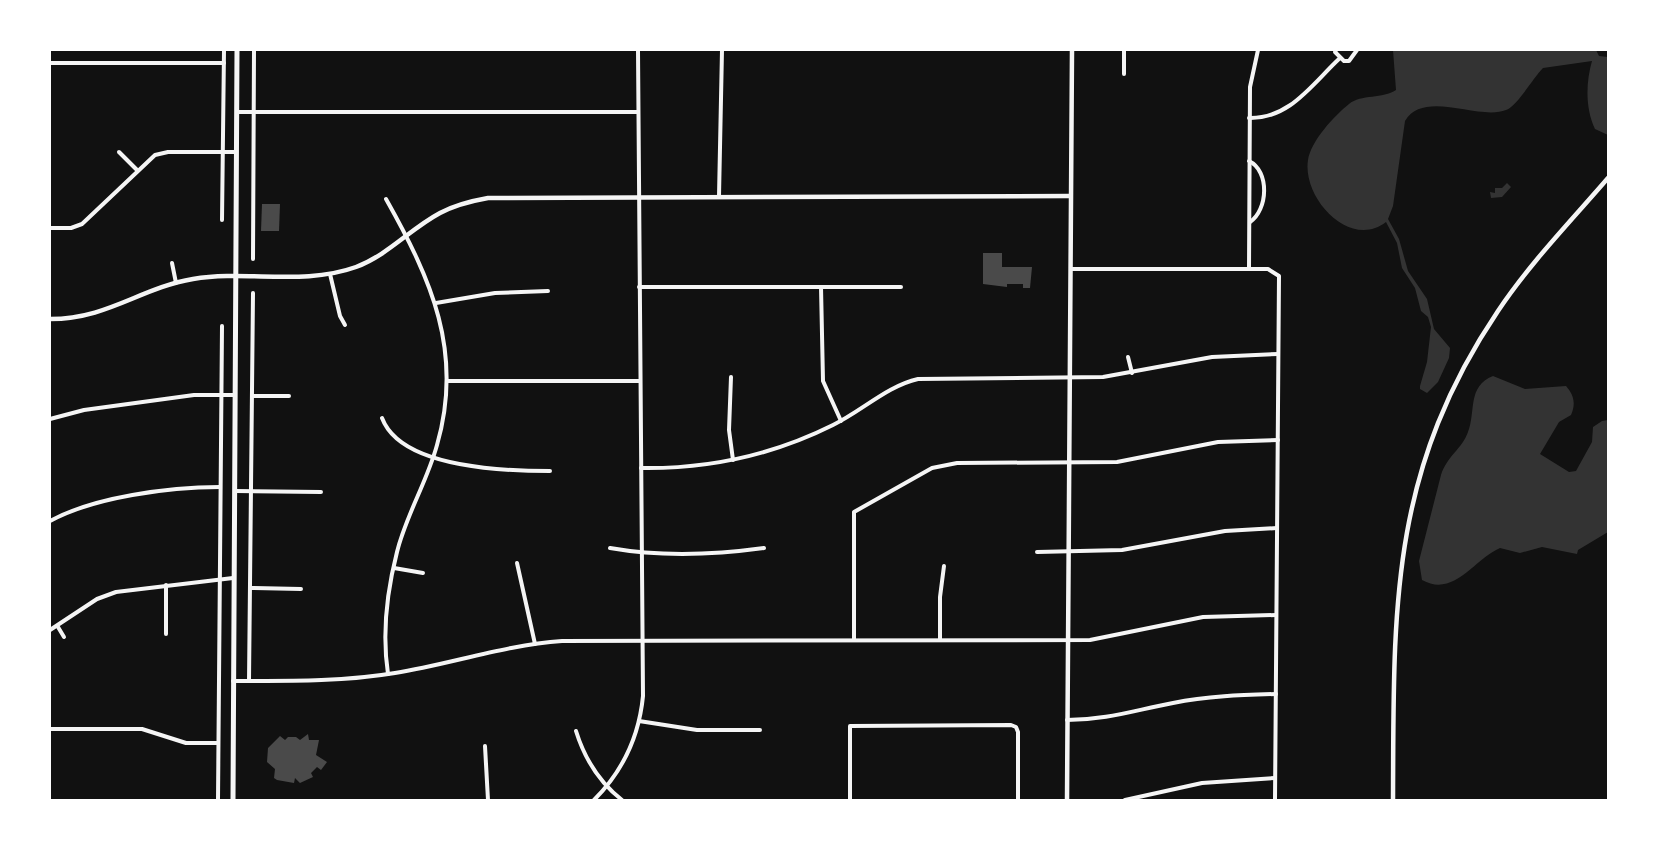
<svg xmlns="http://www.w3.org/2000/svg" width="1658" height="850" font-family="Literata,serif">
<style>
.water{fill:#333}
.building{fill:#4a4a4a}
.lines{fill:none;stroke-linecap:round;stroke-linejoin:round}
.minor{stroke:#f5f5f5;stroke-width:4}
.tertiary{stroke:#f5f5f5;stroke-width:4.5}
.secondary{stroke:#f5f5f5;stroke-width:5}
</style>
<rect width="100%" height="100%" fill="#111"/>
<g class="water">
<path d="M1393 50H1596L1599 56 1608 57V135L1595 129C1585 108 1586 82 1592 61L1543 68C1533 78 1518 105 1506 110 1479 121 1424 89 1405 121L1393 206 1388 219 1399 239 1408 271 1427 299 1434 329 1450 348 1449 358 1438 382 1427 393 1420 389V386L1427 362 1431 327 1428 317 1421 311 1415 288 1402 268 1397 243 1386 222C1350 250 1302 198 1308 160 1311 141 1334 116 1349 104 1361 94 1383 99 1396 90Z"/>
<path d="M1507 183 1511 187 1502 197 1491 198 1490 192 1495 193V188H1502Z"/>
<path d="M1493 376 1525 389 1566 386C1574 395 1576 404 1571 415L1559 422 1540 454 1569 472 1576 471 1592 442 1593 427 1602 421 1608 420V532L1578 550 1577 554 1542 547 1520 553 1500 548C1474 559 1454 598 1422 580L1419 561 1441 475C1447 456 1462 449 1468 432 1476 412 1467 386 1493 376Z"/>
</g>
<g class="building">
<path d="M262 204H280L279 231H261Z"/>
<path d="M983 253H1002V267H1032L1030 288H1023V284H1007V287L983 284Z"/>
<path d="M308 734 309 740H319L316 755 327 762 321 770 317 767 311 773 313 777 300 783 295 778 294 783 277 780 274 778 275 769 267 762 268 748 280 736 285 740 288 737H296L300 740Z"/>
</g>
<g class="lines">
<g class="minor">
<path d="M1124 50V74"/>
<path d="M1336 50 1335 52 1344 61H1349L1357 50"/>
<path d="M50 63H224"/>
<path d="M237 112H638"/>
<path d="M1249 118C1290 119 1312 84 1340 58"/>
<path d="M119 152 137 170"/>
<path d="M1249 161C1270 171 1268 210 1250 222"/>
<path d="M719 196 722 50"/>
<path d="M386 199C431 279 464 352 437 445 427 482 406 515 397 552 387 591 382 634 388 674"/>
<path d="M222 220 224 50"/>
<path d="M50 228H71L82 224 155 155 168 152H236"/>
<path d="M253 259 254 50"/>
<path d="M172 263 176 283"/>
<path d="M1071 269H1268L1279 276 1275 800"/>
<path d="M1249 269 1250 87 1258 50"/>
<path d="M330 274 340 316 345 325"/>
<path d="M639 287H901"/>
<path d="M821 287 823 381 841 421"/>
<path d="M436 303 495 293 548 291"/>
<path d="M1128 357 1132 373"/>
<path d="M731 377 729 430 733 460"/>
<path d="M447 381H640"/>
<path d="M252 396H289"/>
<path d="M382 418C401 468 505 471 550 471"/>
<path d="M50 419 84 410 194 395H235"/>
<path d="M641 468C708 469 773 455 833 425 862 411 887 386 918 379L1103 377 1212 357 1278 354"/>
<path d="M235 491 321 492"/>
<path d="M50 521C94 497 169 487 220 487"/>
<path d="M610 548C661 557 713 555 764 548"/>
<path d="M1037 552 1122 550 1225 531 1277 528"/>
<path d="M517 563 535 644"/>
<path d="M394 568 423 573"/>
<path d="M250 588 301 589"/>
<path d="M58 627 64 637"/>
<path d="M50 630 97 599 116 592 233 578"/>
<path d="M166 634V585"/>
<path d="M854 640V512L932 468 957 463 1117 462 1218 442 1278 440"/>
<path d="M940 640V597L944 566"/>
<path d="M233 681C287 681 341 682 395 673 451 664 505 645 562 641L1090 640 1203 617 1276 615"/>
<path d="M249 681 253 293"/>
<path d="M1067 720C1107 720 1135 710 1173 703 1207 696 1241 695 1276 694"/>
<path d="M639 721 697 730H760"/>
<path d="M50 729H142L186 743H218"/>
<path d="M576 731C585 760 599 782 622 800"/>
<path d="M485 746 488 800"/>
<path d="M218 800 222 326"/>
<path d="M594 800C622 772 639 737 643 696L638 50"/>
<path d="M850 800V726L1011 725 1016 727 1018 732V800"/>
<path d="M1125 800 1202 783 1275 778"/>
</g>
<g class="tertiary">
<path d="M50 319C108 319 140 288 193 279 247 270 303 286 356 267 388 255 410 229 440 213 455 205 471 201 488 198L1070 196"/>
<path d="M1067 800 1072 50"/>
<path d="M1393 800C1394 613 1388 474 1498 311 1530 263 1571 221 1608 178"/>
</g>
<path class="secondary" d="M233 800 237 50"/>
</g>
<rect width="1658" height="850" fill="none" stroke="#ffffff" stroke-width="102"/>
</svg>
